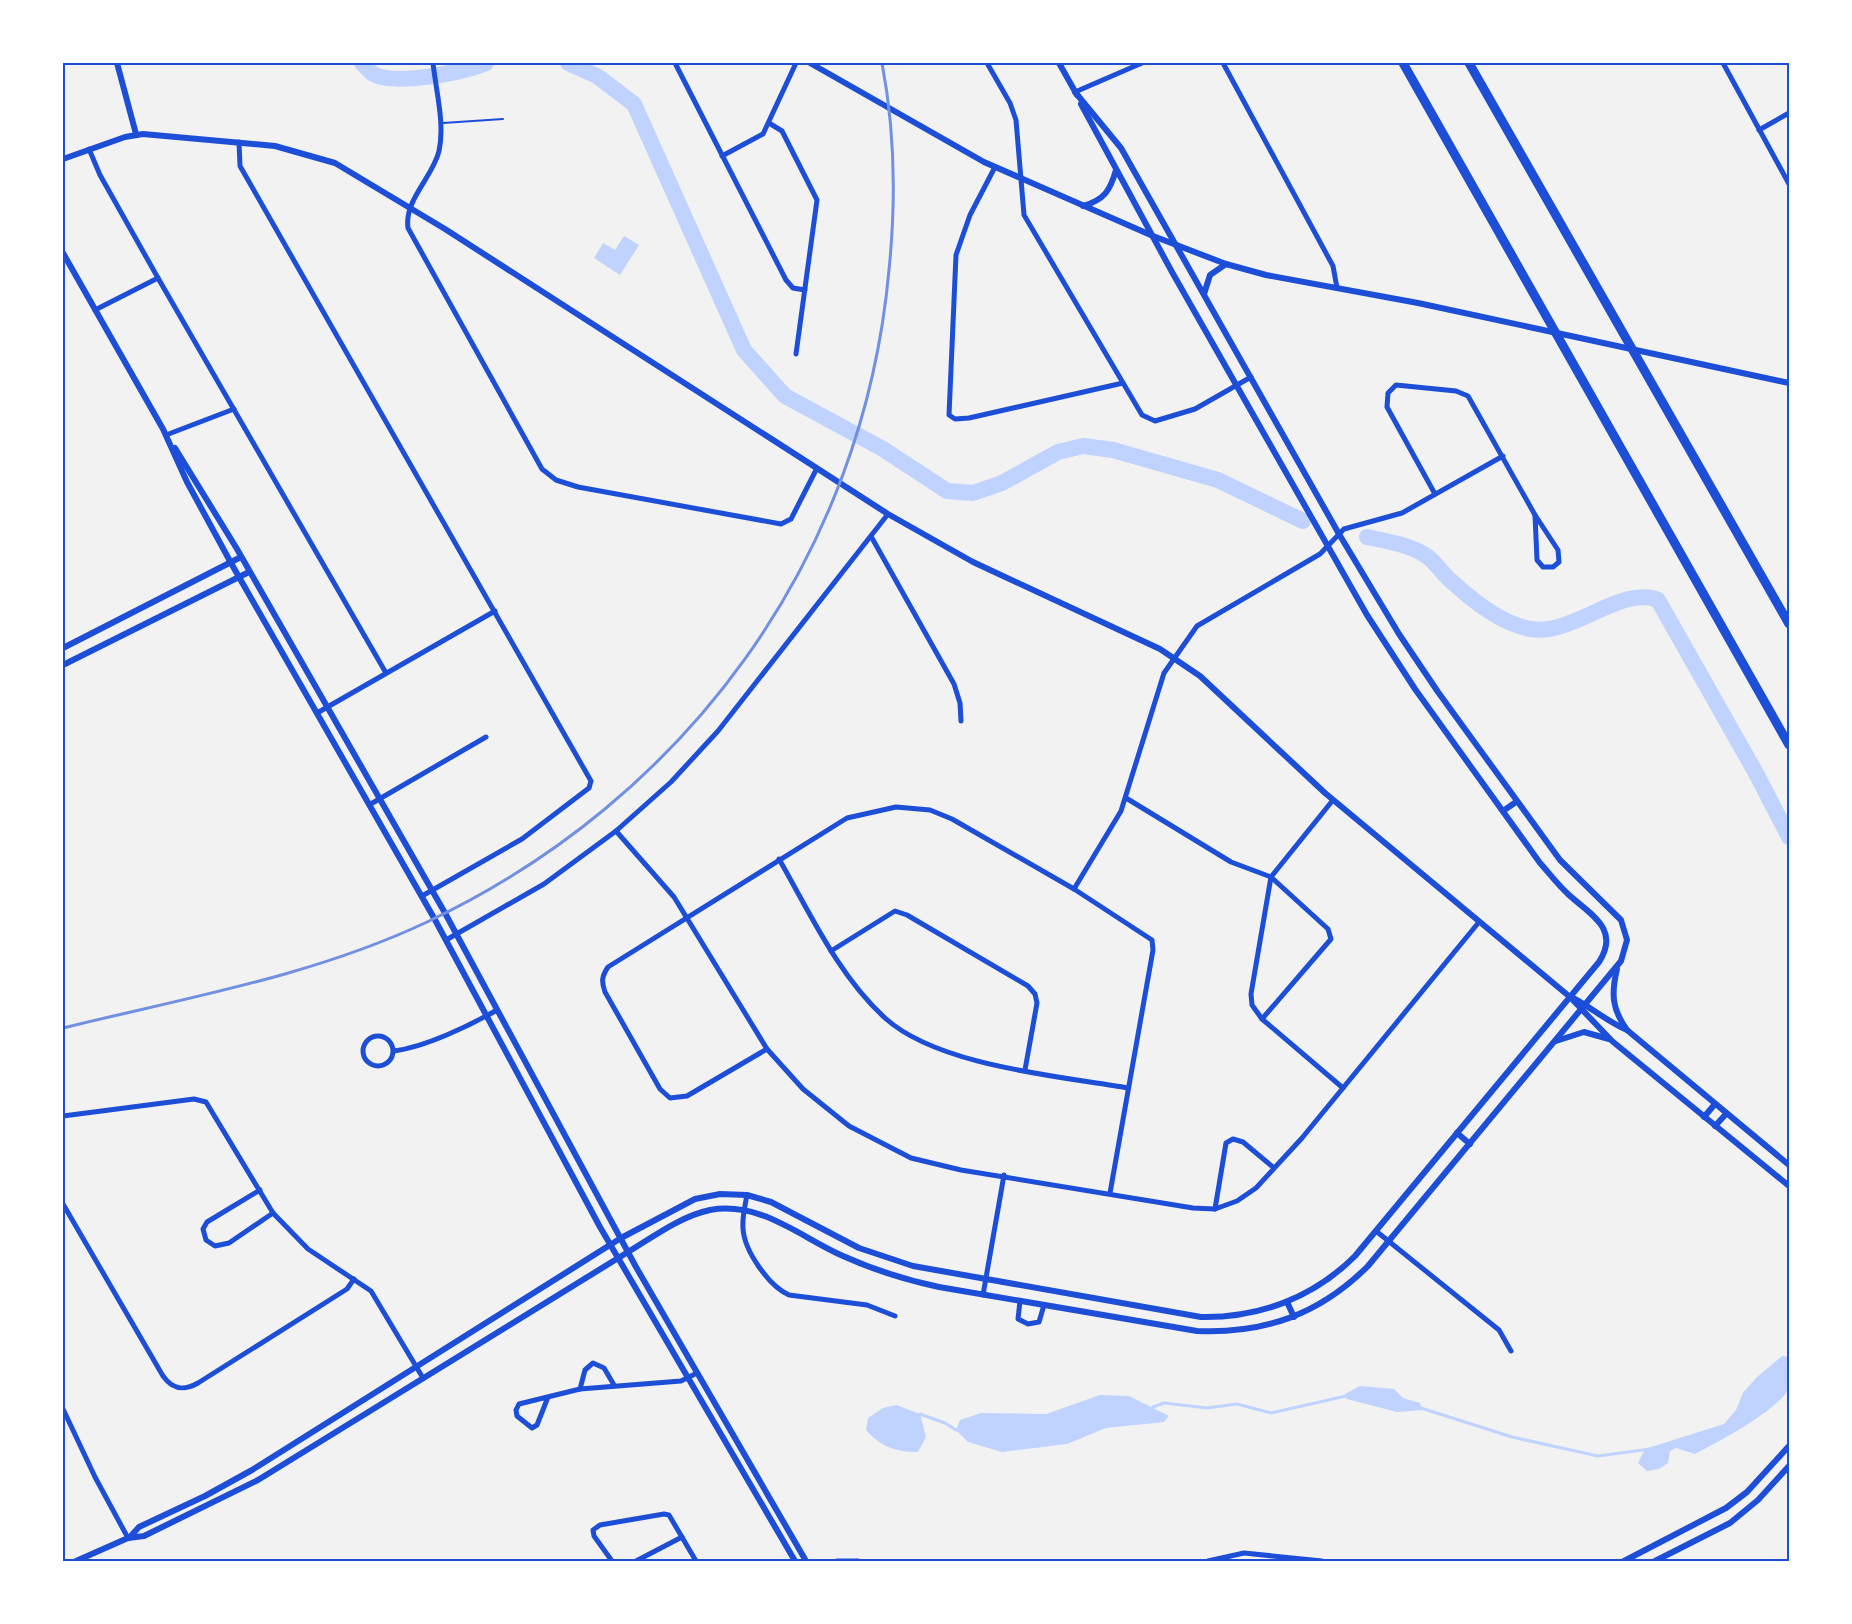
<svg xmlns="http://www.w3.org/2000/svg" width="1852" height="1624" font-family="Lato,sans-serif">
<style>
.water{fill:#bfd3fe}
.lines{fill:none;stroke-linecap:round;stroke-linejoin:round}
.stream{stroke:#bfd3fe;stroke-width:3}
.river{stroke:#bfd3fe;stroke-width:16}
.service{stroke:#1d4ed8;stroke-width:2}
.minor{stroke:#1d4ed8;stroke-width:5}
.tertiary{stroke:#1d4ed8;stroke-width:6}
.motorway{stroke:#1d4ed8;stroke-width:9}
.rail{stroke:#7290e2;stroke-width:3}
.neatline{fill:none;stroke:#1d4ed8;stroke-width:2}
</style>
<rect width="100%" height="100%" fill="#f2f2f2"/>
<g class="water">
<path d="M624 236 639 245 620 275 594 258 603 243 615 250Z"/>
<path d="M1782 1356 1789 1357C1789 1366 1792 1382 1788 1390 1775 1412 1718 1442 1695 1454L1676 1448 1670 1451 1668 1463 1659 1469 1647 1471 1638 1463 1645 1449 1724 1424 1736 1410 1743 1393 1756 1378Z"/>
<path d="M1360 1386 1394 1389 1403 1398 1420 1403 1422 1410 1397 1412 1347 1399 1345 1394Z"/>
<path d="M1100 1395 1129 1396 1169 1416 1164 1422 1106 1428 1067 1444 1002 1452 968 1442 956 1430 960 1420 981 1413 1046 1414Z"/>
<path d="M896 1405 920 1414 926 1437 918 1452C896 1452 881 1447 866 1430L868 1418 883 1408Z"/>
</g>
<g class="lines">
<g class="stream">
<path d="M1153 1407 1164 1403 1207 1408 1237 1404 1271 1413 1346 1396"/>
<path d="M1421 1408 1512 1437 1598 1456 1650 1449"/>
<path d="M920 1414 945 1423 956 1430"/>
</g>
<g class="river">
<path d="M362 63C365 66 369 71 372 73 392 87 464 72 486 63"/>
<path d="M568 63 597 76 634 104 744 350 785 396 883 449 947 491 973 493 1002 483 1058 452 1083 446 1113 450 1218 480 1303 521"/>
<path d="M1367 537C1386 541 1412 545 1428 557 1436 563 1442 573 1450 580 1472 600 1501 624 1531 629 1573 636 1621 585 1658 600L1757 775 1789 837"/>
</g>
<path class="service" d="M443 123 503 119"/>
<g class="minor">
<path d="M433 63C436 91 445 124 439 151 433 177 404 200 408 228L542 469 556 480 578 487 781 524 791 519 816 470"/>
<path d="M675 63 786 280 793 288 805 290"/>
<path d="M987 63 1010 103 1016 120 1024 215 1142 415 1155 421 1195 409 1251 377"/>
<path d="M1223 63 1333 266 1337 288"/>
<path d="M1723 63 1789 184"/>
<path d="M1075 92 1142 63"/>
<path d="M769 123 782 131 817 200 796 354"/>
<path d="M1759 130 1789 113"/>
<path d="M239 142 240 166 591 781 589 788 522 839 422 896"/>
<path d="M89 149 100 175 158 278 386 673"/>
<path d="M722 156 763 134 796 63"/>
<path d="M995 167 970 215 956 255 949 415 955 419 969 418 1123 383"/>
<path d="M95 310 158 278"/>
<path d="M166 435 234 409"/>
<path d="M1435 494 1387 407 1388 393 1396 385 1456 391 1468 396 1535 515"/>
<path d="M1535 515 1558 550 1559 562 1553 567H1543L1537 560Z"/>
<path d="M872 538 954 684 960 703 961 721"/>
<path d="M317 713 495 611"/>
<path d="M1126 798 1231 862 1271 877 1328 929 1331 939 1262 1019"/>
<path d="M1333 800 1271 877 1251 994 1252 1005 1262 1019 1343 1088"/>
<path d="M369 805 486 737"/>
<path d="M616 831 674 897 767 1049 803 1089 849 1126 911 1158 961 1170 1193 1208 1215 1209 1237 1201 1256 1188 1302 1138 1479 922"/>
<path d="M779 859C810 913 838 975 885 1018 938 1066 1058 1076 1128 1088"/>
<path d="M1074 889 1121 811 1164 673 1197 626 1320 554 1344 529 1402 513 1503 456"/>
<path d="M446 940 544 884 616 831 671 782 718 731 888 514"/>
<path d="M831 951 895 911 907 915 1028 986 1035 994 1037 1003 1025 1070"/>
<circle cx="378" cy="1051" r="15"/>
<path d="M767 1049 687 1096 670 1098 660 1089 605 992C601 981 602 976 608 967L847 818 896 807 930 810 952 819 1074 889 1152 940 1153 950 1110 1193"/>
<path d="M394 1051C425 1047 469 1026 497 1010"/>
<path d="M63 1116 194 1099 206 1102 273 1213 308 1249 371 1291 423 1378"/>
<path d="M260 1190 207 1222 203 1229 206 1240 215 1246 229 1243 273 1213"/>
<path d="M747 1195C745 1206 742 1218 743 1228 744 1251 769 1286 789 1295L867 1305 895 1316"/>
<path d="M63 1204 163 1376C173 1390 184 1391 198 1383L347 1289 354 1279"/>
<path d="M1215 1209 1226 1143 1233 1139 1243 1142 1274 1168"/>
<path d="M1376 1231 1499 1330 1511 1351"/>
<path d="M983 1295 1004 1175"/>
<path d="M1020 1301 1018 1319 1028 1324 1039 1322 1044 1305"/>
<path d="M580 1389 585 1370 593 1363 604 1368 614 1385"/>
<path d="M548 1397 537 1425 532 1428 517 1416 516 1410 519 1404 580 1389 681 1381 697 1373"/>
<path d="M63 1409 95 1477 128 1538"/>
<path d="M612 1561 594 1536 593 1530 600 1525 664 1514 669 1515 696 1561"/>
<path d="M636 1561 682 1537"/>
<path d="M837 1561H858"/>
<path d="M1208 1561 1244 1553 1322 1561"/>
</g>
<g class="tertiary">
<path d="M117 63 136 134"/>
<path d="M810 63 984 162 1153 236 1226 264 1266 275 1418 303 1789 383"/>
<path d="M1059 63 1077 95"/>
<path d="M63 159 125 137 143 134 275 146 335 163 445 229 888 514 973 562 1160 649 1200 676 1325 793 1570 997 1612 1041 1789 1186"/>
<path d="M1083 206C1104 200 1110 191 1116 170"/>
<path d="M63 253 163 429 187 482 231 563 434 918 600 1227 795 1561"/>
<path d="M1204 294 1210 275 1226 264"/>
<path d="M175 448 237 549 445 913 636 1267 806 1561"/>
<path d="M63 648 241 557"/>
<path d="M63 665 249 572"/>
<path d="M1503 811 1516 802"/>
<path d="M1617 969C1611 994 1612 1009 1627 1030"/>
<path d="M1573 998C1592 1008 1608 1022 1627 1030L1789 1165"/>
<path d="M1556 1041 1584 1032 1609 1039"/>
<path d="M1704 1117 1715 1104"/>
<path d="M1715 1126 1726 1114"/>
<path d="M1457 1133 1470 1144"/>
<path d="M1287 1302 1294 1317"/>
<path d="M129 1538 139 1527 205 1496 252 1470 621 1238 695 1199 720 1194 747 1195 771 1202 859 1248 913 1266 1201 1317C1259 1318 1313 1298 1355 1256L1599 962C1621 928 1589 914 1568 894 1558 885 1549 873 1540 863L1415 689 1367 615 1172 272 1081 104"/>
<path d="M76 1561 128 1538 144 1536 258 1480 628 1252C653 1237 681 1216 710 1210 761 1201 800 1237 843 1256 874 1270 906 1280 939 1287L1197 1331C1265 1334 1320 1314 1368 1266L1621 961 1627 940 1621 920 1560 860 1438 692 1399 634 1339 534 1121 148 1075 92"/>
<path d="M1624 1561 1726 1508 1747 1492 1789 1446"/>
<path d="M1655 1561 1730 1523 1758 1500 1789 1466"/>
</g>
<g class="motorway">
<path d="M1403 63 1789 745"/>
<path d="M1469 63 1789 624"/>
</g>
<path class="rail" d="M63 1028C185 998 313 976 427 922 687 799 863 558 889 270 896 201 895 131 882 63"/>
</g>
<rect width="1852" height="1624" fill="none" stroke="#ffffff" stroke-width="129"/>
<rect x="64" y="64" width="1724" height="1496" class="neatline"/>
</svg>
